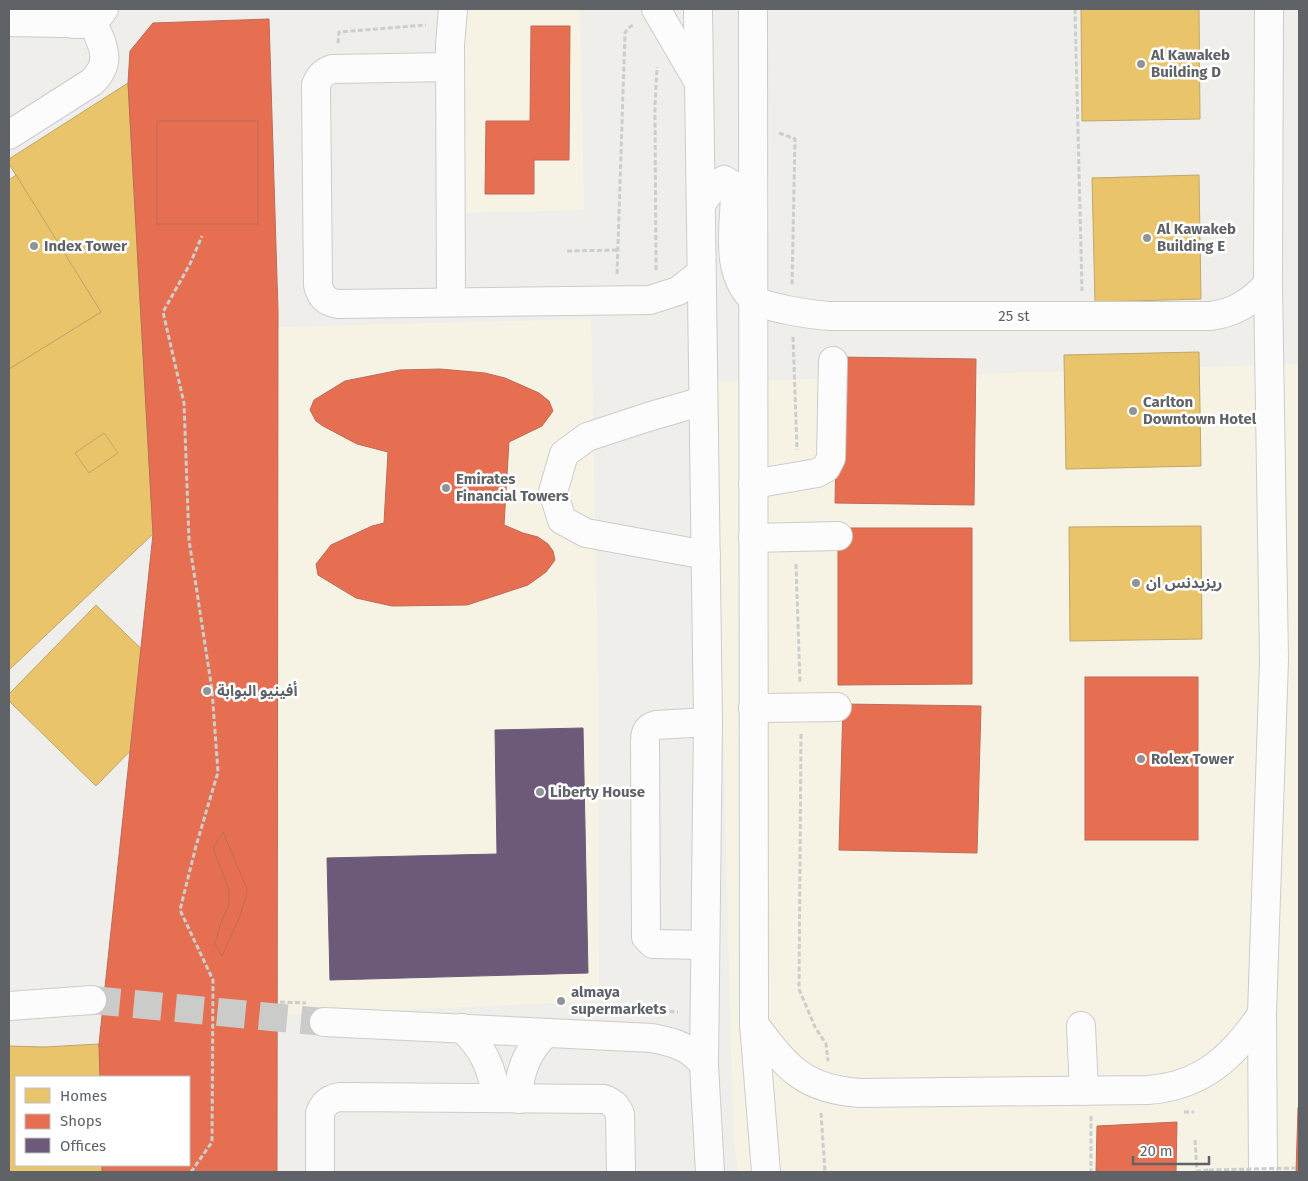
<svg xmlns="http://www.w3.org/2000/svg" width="1308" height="1181" font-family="'Fira Sans','Noto Sans Arabic',sans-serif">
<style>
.commercial{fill:#f7f3e4}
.homes{fill:#e9c46a;stroke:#c0a769}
.shops{fill:#e76f51;stroke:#be6b58}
.offices{fill:#6d597a;stroke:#695c75}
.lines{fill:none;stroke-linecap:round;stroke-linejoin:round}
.minor-tunnel{stroke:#cbcbca;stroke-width:28;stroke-dasharray:28 14;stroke-linecap:butt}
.minor-casing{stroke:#cbcccc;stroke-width:30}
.path{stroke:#cacfcc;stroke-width:3;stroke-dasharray:5 2.5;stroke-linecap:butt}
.minor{stroke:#fdfcfc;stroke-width:28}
.path-bridge{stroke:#cacfcc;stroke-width:3;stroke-dasharray:5 2.5;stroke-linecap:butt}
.poi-dot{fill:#919496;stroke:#fff;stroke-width:2}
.labels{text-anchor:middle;stroke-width:5;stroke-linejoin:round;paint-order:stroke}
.poi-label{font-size:15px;font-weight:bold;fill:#5f6368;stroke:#fff;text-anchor:start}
.street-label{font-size:15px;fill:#5f6368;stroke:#fff}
</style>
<rect width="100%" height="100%" fill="#efeeea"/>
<g class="commercial">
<path d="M460 9H580L584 210 463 213Z"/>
<path d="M591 319 598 665 599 1001 260 1016 245 328Z"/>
<path d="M1299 364V1172H738L733 1133 715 382Z"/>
</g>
<g class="homes">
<path d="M1081 9H1199L1200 119 1082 121Z"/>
<path d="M128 83 153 534 9 670V369L101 312 9 164V159Z"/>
<path d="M16 175 101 312 9 369V180Z"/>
<path d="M1199 175 1201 299 1095 302 1092 178Z"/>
<path d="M1199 352 1201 466 1066 469 1064 355Z"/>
<path d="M104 433 118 453 89 473 75 453Z"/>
<path d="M1201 526 1202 639 1070 641 1069 527Z"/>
<path d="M96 605 187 693 96 786 9 701V694Z"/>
<path d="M99 1044 100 1077H16V1165H102V1172H9V1046L44 1047Z"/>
<path d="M211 1162 215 1169 216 1172H208Z"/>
</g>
<g class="shops">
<path d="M269 19 278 311 277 1172H102V1165H189V1077H100L99 1044 153 534 128 83 130 51 153 23Z"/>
<path d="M531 26H570L569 160H534V194H485L486 121H530Z"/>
<rect x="157" y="121" width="101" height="103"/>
<path d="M838 357 976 359 974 505 835 503Z"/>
<path d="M440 369 485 373 505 378 539 393 549 401 553 411 542 426 509 442 504 525 523 533 538 537 548 544 553 551 555 560 546 572 528 585 467 605 392 606 356 598 318 575 316 564 331 545 372 526 384 523 388 452 357 444 323 426 316 421 310 410 314 400 345 381 400 370Z"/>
<path d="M838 528H972V684L838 685Z"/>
<rect x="1085" y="677" width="113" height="163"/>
<path d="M843 704 981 706 977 853 839 850Z"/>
<path d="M223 832 247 889 246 897 239 918 222 956 215 944 221 922 229 905V890L213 848Z"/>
<path d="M1299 1105V1172H1296L1298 1108Z"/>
<path d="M1177 1122 1176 1172H1096L1097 1126Z"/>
</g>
<path class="offices" d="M583 728 588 973 330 980 327 858 497 854 495 730Z"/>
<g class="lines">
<path class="minor-tunnel" d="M92 1000 324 1022"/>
<defs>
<g id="minor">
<path d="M46 9C60 26 90 32 104 9"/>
<path d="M656 9 698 81"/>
<path d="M698 9 708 722 704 1065 710 1172"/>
<path d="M753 9 754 1024 766 1172"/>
<path d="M9 22 63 23"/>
<path d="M450 67 332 69C323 72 319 77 316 85L318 285C321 297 326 302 338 304L650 300 678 291 701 273"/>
<path d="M9 135 92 82C114 61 102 44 92 21"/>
<path d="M701 204 714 186 724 180 733 185 735 190C735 226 724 270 752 298 762 308 815 315 830 316H1210C1235 313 1251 302 1268 284"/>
<path d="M451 302 450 45 453 9"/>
<path d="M703 401 648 417 587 437 564 454 553 492 562 520 586 533 706 555"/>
<path d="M753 484 817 473 826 468 831 458 833 361"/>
<path d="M753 538 838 536"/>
<path d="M753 708 837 707"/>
<path d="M704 945 653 944 646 937 645 741C645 732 648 727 656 725L708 722"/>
<path d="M9 1006 92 1000"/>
<path d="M324 1022 652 1038C673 1042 691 1047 704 1065"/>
<path d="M754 1024C787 1067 802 1089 860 1093L1148 1090C1202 1086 1233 1057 1262 1014"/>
<path d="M1081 1026 1084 1091"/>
<path d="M462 1028C483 1048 493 1069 496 1098"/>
<path d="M519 1099C518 1072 527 1051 546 1033"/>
<path d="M320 1172V1113C324 1103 330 1098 341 1097L604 1099C612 1102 616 1105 620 1114L621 1172"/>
<path d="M1263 1172 1262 1014 1274 660 1268 284 1269 9"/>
</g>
</defs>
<use href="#minor" class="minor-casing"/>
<g class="path">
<path d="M1075 9 1082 291"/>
<path d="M338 43 339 32 426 25"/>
<path d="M779 133 795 139 792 285"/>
<path d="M567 251 618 250"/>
<path d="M656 270 655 106 657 67"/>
<path d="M617 274 625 33 628 28 635 24"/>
<path d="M793 337 797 450"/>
<path d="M796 564 800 683"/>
<path d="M801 734 799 989 815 1027 826 1044 828 1061"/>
<path d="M280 1002 306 1003"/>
<path d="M662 1011 678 1012"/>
<path d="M1184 1112H1194"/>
<path d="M821 1113 825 1172"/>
<path d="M1091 1116V1172"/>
<path d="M1195 1140 1197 1171 1209 1170"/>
<path d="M191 1172 212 1142 213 980 180 910 196 846 218 772 212 690 189 540 184 403 163 312 190 264 202 236"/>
</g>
<use href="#minor" class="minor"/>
<path class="path-bridge" d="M1209 1170 1296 1168"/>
</g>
<g class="poi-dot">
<circle cx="1141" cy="64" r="5"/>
<circle cx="1147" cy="238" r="5"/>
<circle cx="34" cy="246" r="5"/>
<circle cx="1133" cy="411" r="5"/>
<circle cx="446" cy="488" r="5"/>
<circle cx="1136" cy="583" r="5"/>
<circle cx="207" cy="691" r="5"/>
<circle cx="1141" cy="759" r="5"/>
<circle cx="540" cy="792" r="5"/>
<circle cx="561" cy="1001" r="5"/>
</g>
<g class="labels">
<g class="poi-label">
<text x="1151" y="60">Al Kawakeb<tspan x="1151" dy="17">Building D</tspan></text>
<text x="1157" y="234">Al Kawakeb<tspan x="1157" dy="17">Building E</tspan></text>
<text x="44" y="251">Index Tower</text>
<text x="1143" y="407">Carlton<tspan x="1143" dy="17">Downtown Hotel</tspan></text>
<text x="456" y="484">Emirates<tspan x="456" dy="17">Financial Towers</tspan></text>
<text x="1146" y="588">ريزيدنس ان</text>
<text x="217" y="696">أفينيو البوابة</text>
<text x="1151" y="764">Rolex Tower</text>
<text x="550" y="797">Liberty House</text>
<text x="571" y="997">almaya<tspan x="571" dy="17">supermarkets</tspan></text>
</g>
<g class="street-label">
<text x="1014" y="321">25 st</text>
</g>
</g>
<rect width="1308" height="1181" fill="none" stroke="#5f6368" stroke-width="20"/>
<rect x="15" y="1076" width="175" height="90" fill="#ffffff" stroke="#bfc1c3"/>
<rect x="25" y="1088" width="25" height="15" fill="#e9c46a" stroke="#bfc1c3"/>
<text x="60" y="1101" font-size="15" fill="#5f6368">Homes</text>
<rect x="25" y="1114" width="25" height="15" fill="#e76f51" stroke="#bfc1c3"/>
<text x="60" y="1126" font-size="15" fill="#5f6368">Shops</text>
<rect x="25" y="1138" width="25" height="15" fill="#6d597a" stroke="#bfc1c3"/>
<text x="60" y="1151" font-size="15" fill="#5f6368">Offices</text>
<path d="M1133 1156v8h76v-8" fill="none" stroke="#5f6368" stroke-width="2.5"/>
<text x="1140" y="1156" font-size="15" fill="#5f6368" stroke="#ffffff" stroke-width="4" paint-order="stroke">20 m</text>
</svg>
